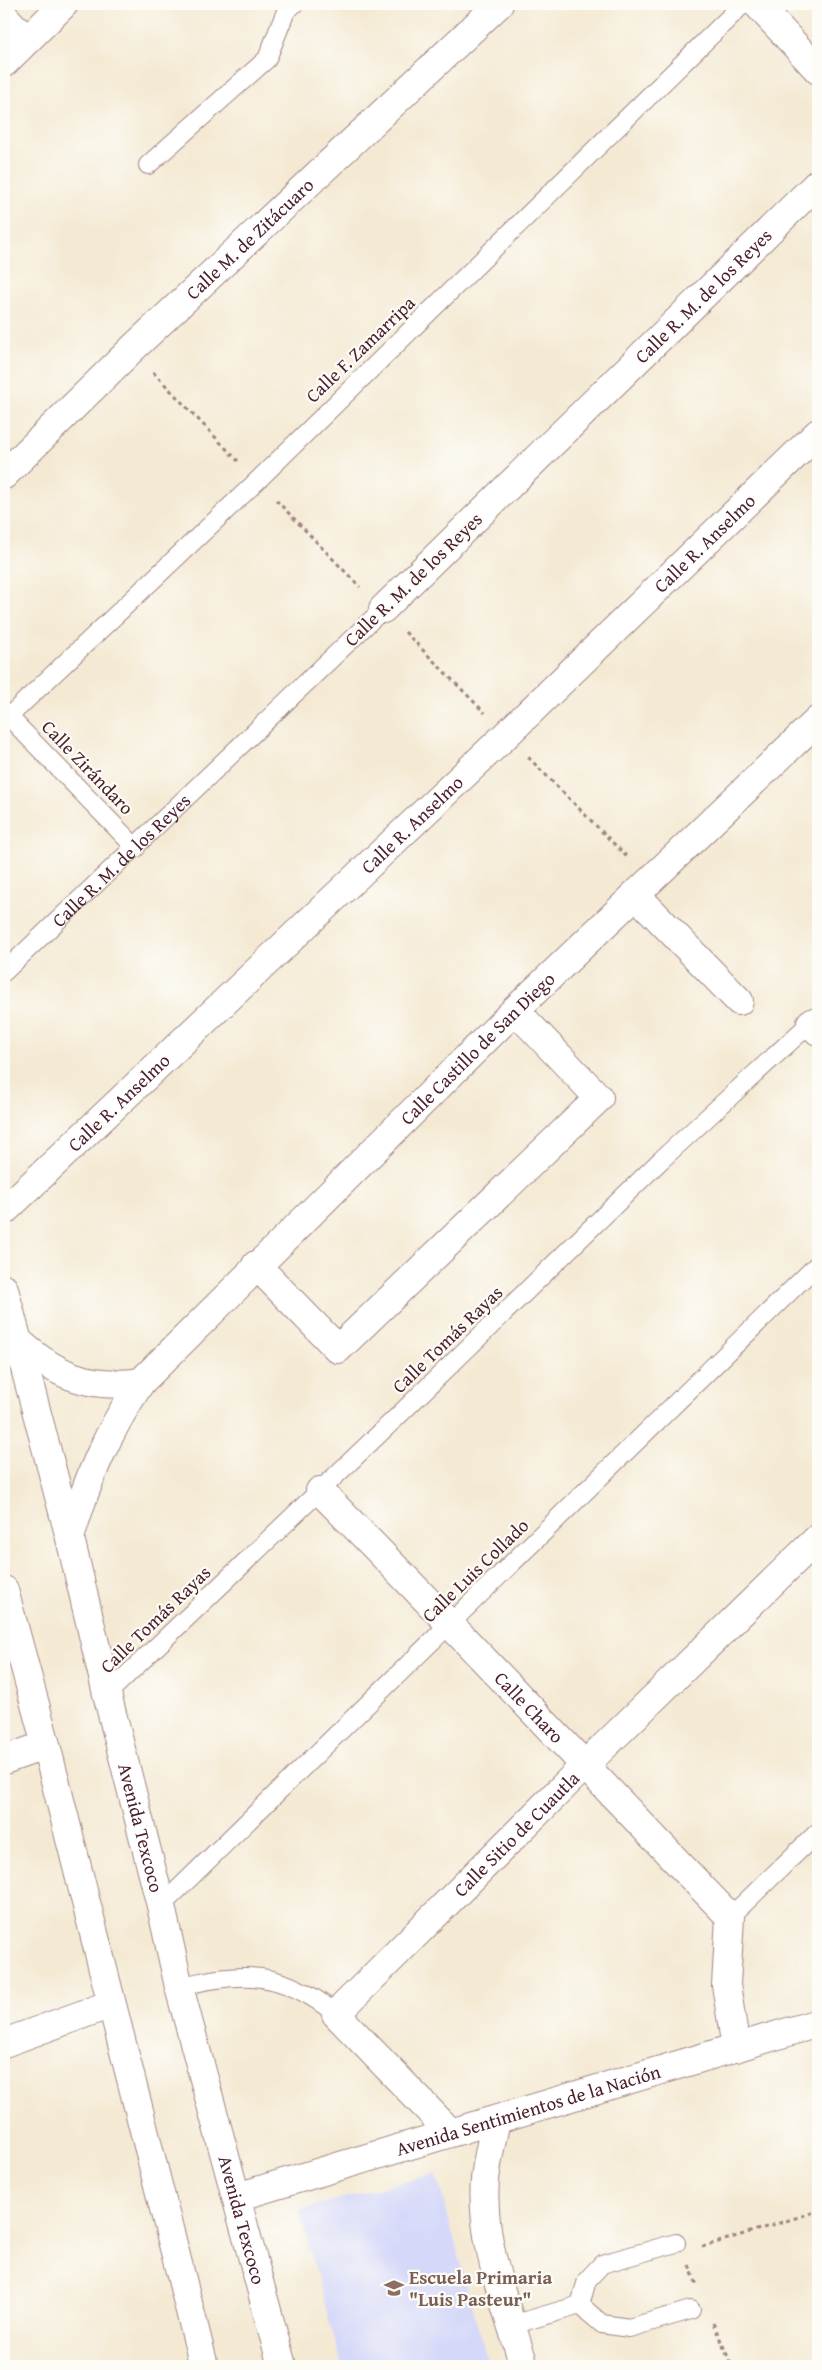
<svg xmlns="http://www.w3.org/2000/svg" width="822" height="2370" font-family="'Gentium Book Plus',serif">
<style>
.built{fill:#d5d8f9}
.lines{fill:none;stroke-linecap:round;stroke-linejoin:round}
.lane-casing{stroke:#9f8480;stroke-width:20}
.street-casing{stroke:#9f8480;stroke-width:30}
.secondary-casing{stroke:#9f8480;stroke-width:30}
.path{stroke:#9f8480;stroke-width:3;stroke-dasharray:4 4;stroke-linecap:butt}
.lane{stroke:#fff;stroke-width:18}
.street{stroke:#fff;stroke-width:28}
.secondary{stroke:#fff;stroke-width:28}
.labels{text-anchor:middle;stroke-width:4.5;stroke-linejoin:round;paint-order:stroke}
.street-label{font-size:19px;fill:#4a1f2b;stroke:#fdfcf7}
.education-label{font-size:19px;font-weight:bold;fill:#785e54;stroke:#fdfcf7;text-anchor:start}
</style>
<rect width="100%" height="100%" fill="#fdfcf7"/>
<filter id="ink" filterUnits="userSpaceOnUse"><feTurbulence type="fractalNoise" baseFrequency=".02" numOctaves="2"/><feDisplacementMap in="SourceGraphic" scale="10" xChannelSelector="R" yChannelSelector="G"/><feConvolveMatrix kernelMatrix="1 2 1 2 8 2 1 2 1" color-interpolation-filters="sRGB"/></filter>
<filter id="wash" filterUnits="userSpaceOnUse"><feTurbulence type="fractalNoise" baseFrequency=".0096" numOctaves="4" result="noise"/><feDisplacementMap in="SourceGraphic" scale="20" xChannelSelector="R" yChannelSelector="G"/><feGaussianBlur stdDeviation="1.12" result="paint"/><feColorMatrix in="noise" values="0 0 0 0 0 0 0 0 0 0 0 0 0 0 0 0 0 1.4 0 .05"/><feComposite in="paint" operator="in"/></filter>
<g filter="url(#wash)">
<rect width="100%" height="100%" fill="#f4ead4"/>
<path class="built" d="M436 2173 489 2366H342L299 2210Z"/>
</g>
<g filter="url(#ink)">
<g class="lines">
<defs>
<g id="lane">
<path d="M148 165 267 59 286 11 294 4"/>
<path d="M9 717 136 848"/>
<path d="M4 721 257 481 743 4"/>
<path id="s1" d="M4 972 383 609"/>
<path d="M107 1694 400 1414 661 1160 818 1016"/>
<path d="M161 1906 818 1264"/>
<path d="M730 1917 818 1832"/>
<path d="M179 1987C243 1970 283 1971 336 2014"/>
<path d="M580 2305 602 2324 629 2328 691 2310"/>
<path d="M512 2325 580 2305 587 2280 602 2264 676 2243"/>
</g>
<g id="street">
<path d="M757 4 818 70"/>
<path d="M4 16 26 40"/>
<path d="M4 63 64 4"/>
<path id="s2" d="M4 475 132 349 499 4"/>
<path id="s3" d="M383 609 818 183"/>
<path d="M635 894 739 1001"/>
<path d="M811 1023 818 1031"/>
<path id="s4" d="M4 1211 506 735 818 433"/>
<path d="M256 1265 338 1349 599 1098 515 1010"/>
<path d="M16 1339C54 1375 89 1389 141 1382"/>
<path id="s5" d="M320 1491C459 1631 593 1775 730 1917L726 1985 736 2048"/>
<path id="s6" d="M70 1538C87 1479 107 1433 141 1382L515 1010 818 720"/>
<path d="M4 1760 46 1745"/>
<path d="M4 2043 111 2004"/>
<path d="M496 2120C492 2140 487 2159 485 2180 480 2241 507 2308 524 2366"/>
<path id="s7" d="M450 2132 336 2014 584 1766 818 1538"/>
</g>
<g id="secondary">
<path id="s8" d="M4 1289 70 1538 107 1694 161 1906 179 1987 282 2366"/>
<path d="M4 1590 46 1745 204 2366"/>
<path id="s9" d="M237 2197 818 2023"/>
</g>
</defs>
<use href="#lane" class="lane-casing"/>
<use href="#street" class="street-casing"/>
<use href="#secondary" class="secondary-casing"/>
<g class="path">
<path d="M153 372 238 461"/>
<path d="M276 500 360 587"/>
<path d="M405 632 485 713"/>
<path d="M528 757 629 859"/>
<path d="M702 2247 818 2211"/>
<path d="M689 2265 697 2285"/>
<path d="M713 2323 732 2366"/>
</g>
<use href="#lane" class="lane"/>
<use href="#street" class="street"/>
<use href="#secondary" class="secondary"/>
</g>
</g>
<defs>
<symbol id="school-bare" viewBox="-9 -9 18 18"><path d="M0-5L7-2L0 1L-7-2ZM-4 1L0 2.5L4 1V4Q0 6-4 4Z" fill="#8d6e63" stroke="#fdfcf7" stroke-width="2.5" paint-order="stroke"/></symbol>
</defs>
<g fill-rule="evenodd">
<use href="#school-bare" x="380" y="2274" width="28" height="28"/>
</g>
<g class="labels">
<g class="street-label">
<text dy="7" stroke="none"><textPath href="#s2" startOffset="341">Calle M. de Zitácuaro</textPath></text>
<text dy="7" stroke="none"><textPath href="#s3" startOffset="448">Calle R. M. de los Reyes</textPath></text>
<text transform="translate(360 349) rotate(-44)" y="7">Calle F. Zamarripa</text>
<text dy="7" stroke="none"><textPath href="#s4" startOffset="968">Calle R. Anselmo</textPath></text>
<text transform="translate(413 579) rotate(-44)" y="7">Calle R. M. de los Reyes</text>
<text transform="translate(88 767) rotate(46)" y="7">Calle Zirándaro</text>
<text dy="7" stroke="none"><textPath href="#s4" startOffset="562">Calle R. Anselmo</textPath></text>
<text dy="7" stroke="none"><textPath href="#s1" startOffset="162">Calle R. M. de los Reyes</textPath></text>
<text dy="7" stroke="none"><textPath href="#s6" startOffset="646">Calle Castillo de San Diego</textPath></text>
<text dy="7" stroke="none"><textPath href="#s4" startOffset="158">Calle R. Anselmo</textPath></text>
<text transform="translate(447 1339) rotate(-44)" y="7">Calle Tomás Rayas</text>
<text transform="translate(475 1570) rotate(-44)" y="7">Calle Luis Collado</text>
<text transform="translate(155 1619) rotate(-44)" y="7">Calle Tomás Rayas</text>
<text dy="7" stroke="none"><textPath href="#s5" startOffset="301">Calle Charo</textPath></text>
<text dy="7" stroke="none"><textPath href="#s8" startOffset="556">Avenida Texcoco</textPath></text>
<text dy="7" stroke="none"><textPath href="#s7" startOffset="419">Calle Sitio de Cuautla</textPath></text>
<text dy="7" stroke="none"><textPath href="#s9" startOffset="304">Avenida Sentimientos de la Nación</textPath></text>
<text dy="7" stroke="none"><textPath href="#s8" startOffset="961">Avenida Texcoco</textPath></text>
</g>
<g class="education-label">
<text x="409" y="2284">Escuela Primaria<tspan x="409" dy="22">"Luis Pasteur"</tspan></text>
</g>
</g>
<rect width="822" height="2370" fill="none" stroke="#fdfcf7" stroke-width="20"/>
</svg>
